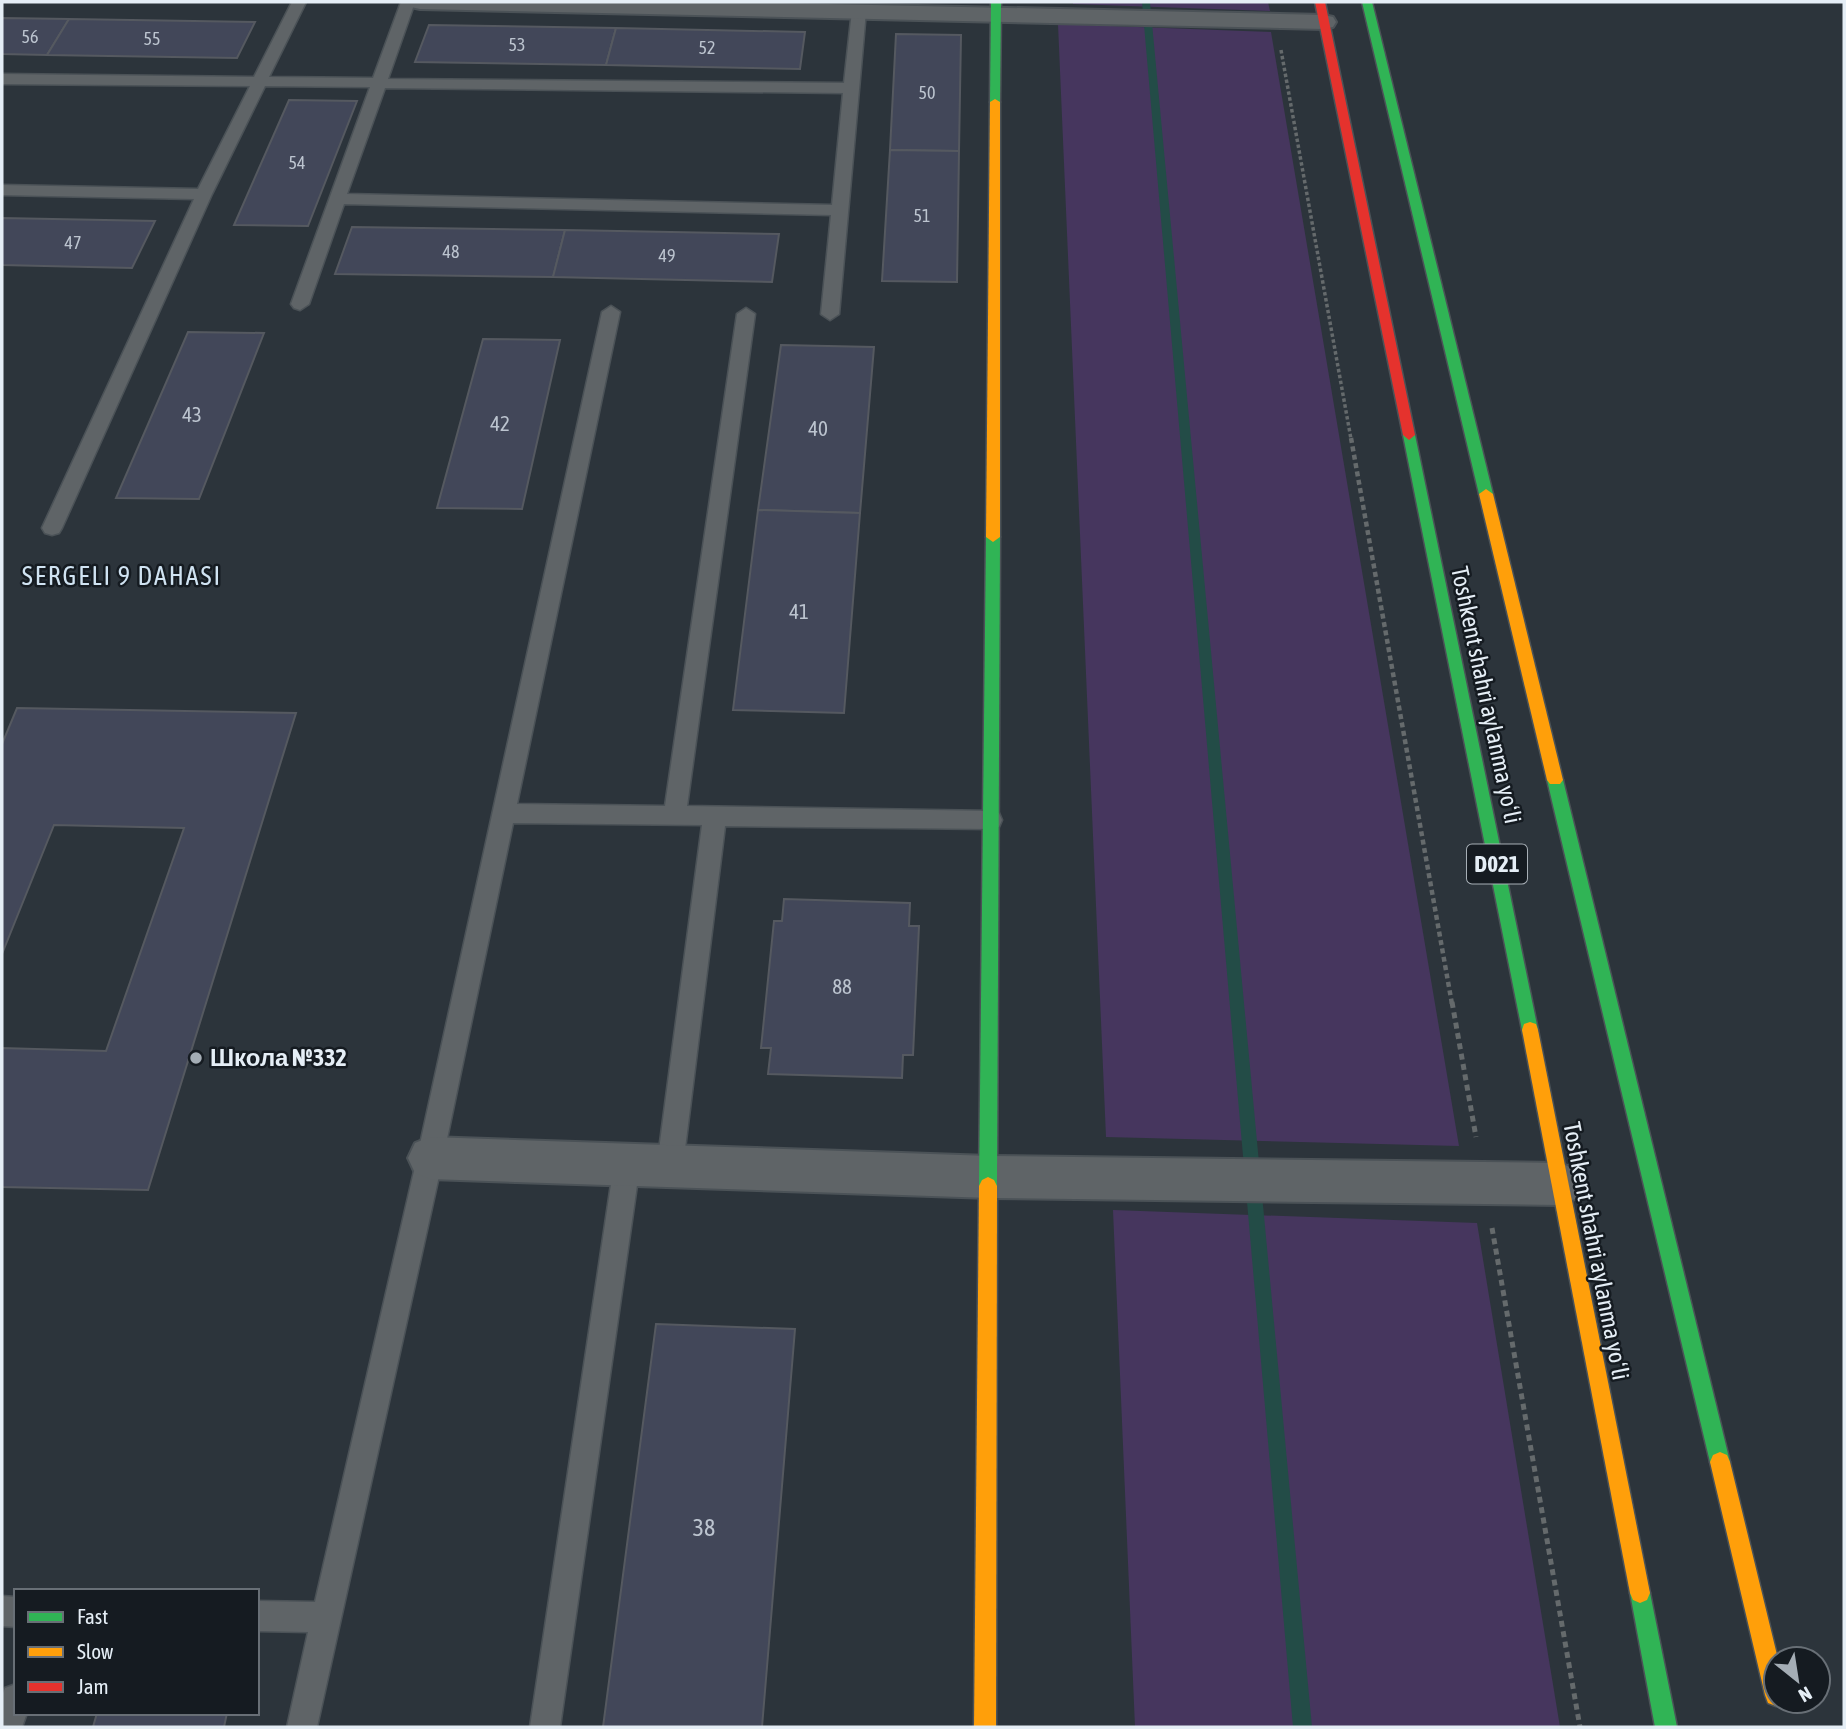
<svg xmlns="http://www.w3.org/2000/svg" width="1846" height="1729" font-family="'Asap Condensed',sans-serif">
<style>
.green{fill:#46365e}
.lines{fill:none;stroke-linecap:round;stroke-linejoin:round}
.stream{fill:#234c47;fill-rule:evenodd}
.building{fill:#424759;stroke:#555960;stroke-width:2}
.lane-casing{stroke:#4b5257;stroke-width:3}
.street-casing{stroke:#4b5257;stroke-width:4}
.fast-casing{stroke:#4b5257;stroke-width:3}
.slow-casing{stroke:#4b5257;stroke-width:3}
.jam-casing{stroke:#4b5257;stroke-width:3}
.path-far2{stroke:#656a6c;stroke-width:3.5;stroke-dasharray:3.5 2.5;stroke-linecap:butt}
.path-far1{stroke:#656a6c;stroke-width:4.5;stroke-dasharray:5 3.5;stroke-linecap:butt}
.path{stroke:#656a6c;stroke-width:5;stroke-dasharray:6 4.5;stroke-linecap:butt}
.lane{fill:#5f6467;fill-rule:evenodd}
.street{fill:#5f6467;fill-rule:evenodd}
.fast{fill:#30b455;fill-rule:evenodd}
.slow{fill:#ff9f0a;fill-rule:evenodd}
.jam{fill:#e5322d;fill-rule:evenodd}
.poi-dot{fill:#a4adb5;stroke:#151b21;stroke-width:2.5}
.labels{text-anchor:middle;stroke-width:5;stroke-linejoin:round;paint-order:stroke}
.far-number-label{font-size:18px;fill:#bcc4cf}
.number-label{font-size:21px;fill:#bcc4cf}
.shield{fill:#151b21;stroke:#a7afb6;stroke-width:2}
.shield-label{font-size:23px;font-weight:bold;fill:#e5eef6}
.street-label{font-size:24px;fill:#e5eef6;stroke:#151b21}
.poi-label{font-size:24px;font-weight:bold;fill:#e5eef6;stroke:#151b21;text-anchor:start}
.near-number-label{font-size:24px;fill:#bcc4cf}
.neighbourhood-label{font-size:26px;letter-spacing:2px;fill:#d0e3f2;stroke:#151b21}
</style>
<rect width="100%" height="100%" fill="#2c343b"/>
<g class="green">
<path d="M1073 2H1268L1270 11 1073 4Z"/>
<path d="M1058 24 1271 32 1459 1146 1106 1137Z"/>
<path d="M1113 1210 1477 1223 1560 1727H1135Z"/>
</g>
<g class="lines">
<path class="stream" d="M1142 2H1150L1312 1727H1293Z"/>
</g>
<g class="building">
<path d="M2 18 69 19 47 55 2 54Z"/>
<path d="M69 19 255 22 237 58 47 55Z"/>
<path d="M429 25 616 28 606 65 415 62Z"/>
<path d="M616 28 805 32 800 69 606 65Z"/>
<path d="M896 34 961 35 959 151 890 150Z"/>
<path d="M289 100 357 101 308 226 234 225Z"/>
<path d="M890 150 959 151 957 282 882 281Z"/>
<path d="M2 218 155 221 132 268 2 265Z"/>
<path d="M352 227 565 230 553 277 335 274Z"/>
<path d="M565 230 779 234 772 282 553 277Z"/>
<path d="M188 332 264 333 199 499 116 498Z"/>
<path d="M483 339 560 340 522 509 437 508Z"/>
<path d="M781 345 874 347 860 513 758 510Z"/>
<path d="M758 510 860 513 844 713 733 710Z"/>
<path d="M17 708 296 713 148 1190 2 1187V1048L106 1051 184 828 54 825 2 954V744Z"/>
<path d="M784 899 910 903 909 926H919L913 1055H903L902 1078 768 1074 771 1048H761L774 921H782Z"/>
<path d="M656 1324 795 1329 762 1727H603Z"/>
<path d="M97 1713H227L224 1727H93Z"/>
</g>
<g class="lines">
<defs>
<g id="lane">
<path d="M292 2H306L269 77 373 78 401 2H415L388 79 844 83 852 11 854 8H864L866 11 839 314 830 320 821 314 831 215 344 204 309 304 300 310 294 308 291 304 370 87 265 86 212 194 62 528 59 533 52 535 45 533 42 528 194 199 2 195V185L198 189 250 86 2 84V74L254 77ZM385 88 843 93 832 205 347 194Z"/>
<path d="M611 306 620 312 517 804 665 806 737 314 746 308 755 314 687 806 991 811 999 813 1002 820 999 827 991 829 725 826 683 1165 679 1174 670 1177 661 1174 657 1165 702 825 513 823 443 1158 317 1727H287L308 1632 257 1631V1601L315 1602 417 1158 602 312Z"/>
<path d="M627 1152 636 1155 640 1164 560 1727H530L614 1164 618 1155Z"/>
<path d="M2 1596 16 1597V1627L2 1626Z"/>
<path d="M16 1684V1713H27L22 1727H2V1696L5 1688Z"/>
</g>
<g id="street">
<path d="M408 2H744L1324 15 1333 17 1336 22 1333 27 1324 29 420 9 411 7Z"/>
<path d="M430 1137 990 1156 1560 1163 1575 1169 1582 1184 1575 1199 1560 1205 990 1198 430 1179 415 1173 408 1158 415 1143Z"/>
</g>
<g id="fast">
<path d="M991 2H1001L1000 102 995 105 990 102Z"/>
<path d="M1362 2H1372L1493 494 1486 499 1479 494Z"/>
<path d="M1409 430 1415 435 1538 1030 1536 1036 1530 1038 1524 1036 1522 1030 1403 435Z"/>
<path d="M993 532 1000 537 997 1186 994 1192 988 1195 982 1192 979 1186 986 537Z"/>
<path d="M1555 774 1560 776 1563 780 1730 1462 1727 1469 1720 1472 1713 1469 1710 1462 1547 780 1550 776Z"/>
<path d="M1640 1583 1647 1586 1650 1593 1677 1727H1655L1630 1593 1633 1586Z"/>
</g>
<g id="slow">
<path d="M995 99 1000 102V537L993 542 986 537 990 102Z"/>
<path d="M1486 489 1493 494 1563 780 1560 784H1550L1547 780 1479 494Z"/>
<path d="M1530 1022 1536 1024 1538 1030 1650 1593 1647 1600 1640 1603 1633 1600 1630 1593 1522 1030 1524 1024Z"/>
<path d="M988 1177 994 1180 997 1186 996 1727H974L979 1186 982 1180Z"/>
<path d="M1720 1452 1727 1455 1730 1462 1778 1659 1776 1701H1784L1776 1706 1768 1703 1765 1695 1710 1462 1713 1455Z"/>
</g>
<path id="jam" d="M1315 2H1325L1415 435 1409 440 1403 435Z"/>
</defs>
<use href="#lane" class="lane-casing"/>
<use href="#street" class="street-casing"/>
<use href="#fast" class="fast-casing"/>
<use href="#slow" class="slow-casing"/>
<use href="#jam" class="jam-casing"/>
<path class="path-far2" d="M1281 50 1351 439"/>
<path class="path-far1" d="M1351 438 1452 1004"/>
<g class="path">
<path d="M1452 1002 1476 1137"/>
<path d="M1492 1228 1580 1727"/>
</g>
<use href="#lane" class="lane"/>
<use href="#street" class="street"/>
<use href="#fast" class="fast"/>
<use href="#slow" class="slow"/>
<use href="#jam" class="jam"/>
</g>
<circle class="poi-dot" cx="196" cy="1058" r="7"/>
<g class="labels">
<g class="far-number-label">
<text x="30" y="43">56</text>
<text x="152" y="45">55</text>
<text x="517" y="51">53</text>
<text x="707" y="54">52</text>
<text x="927" y="99">50</text>
<text x="297" y="169">54</text>
<text x="922" y="222">51</text>
<text x="73" y="249">47</text>
<text x="451" y="258">48</text>
<text x="667" y="262">49</text>
</g>
<g class="number-label">
<text x="192" y="422">43</text>
<text x="500" y="431">42</text>
<text x="818" y="436">40</text>
<text x="799" y="619">41</text>
<text x="842" y="994">88</text>
</g>
<rect class="shield" x="1467" y="844.5" width="60" height="39" rx="5"/>
<g class="shield-label">
<text x="1497" y="872">D021</text>
</g>
<g class="street-label">
<text transform="translate(1486 695) rotate(78)" y="8">Toshkent shahri aylanma yoʻli</text>
<text transform="translate(1596 1251) rotate(79)" y="8">Toshkent shahri aylanma yoʻli</text>
</g>
<g class="poi-label">
<text x="210" y="1066">Школа №332</text>
</g>
<g class="near-number-label">
<text x="704" y="1536">38</text>
</g>
<g class="neighbourhood-label">
<text x="122" y="585">SERGELI 9 DAHASI</text>
</g>
</g>
<rect width="1846" height="1729" fill="none" stroke="#e5eef6" stroke-width="7"/>
<rect x="14" y="1589" width="245" height="126" fill="#151b21" stroke="#686f76" stroke-width="2"/>
<rect x="28" y="1612" width="35" height="10" fill="#30b455" stroke="#686f76" stroke-width="2"/>
<text x="77" y="1624" font-size="21" fill="#e5eef6">Fast</text>
<rect x="28" y="1647" width="35" height="10" fill="#ff9f0a" stroke="#686f76" stroke-width="2"/>
<text x="77" y="1659" font-size="21" fill="#e5eef6">Slow</text>
<rect x="28" y="1682" width="35" height="10" fill="#e5322d" stroke="#686f76" stroke-width="2"/>
<text x="77" y="1694" font-size="21" fill="#e5eef6">Jam</text>
<g transform="translate(1797 1680) rotate(150)"><circle r="33" fill="#151b21" stroke="#686f76" stroke-width="2"/>
<path d="M0-5L12 26L0 18L-12 26Z" fill="#a4adb5"/>
<text y="-10" font-size="19" font-weight="bold" text-anchor="middle" fill="#e5eef6">N</text>
</g>
</svg>
